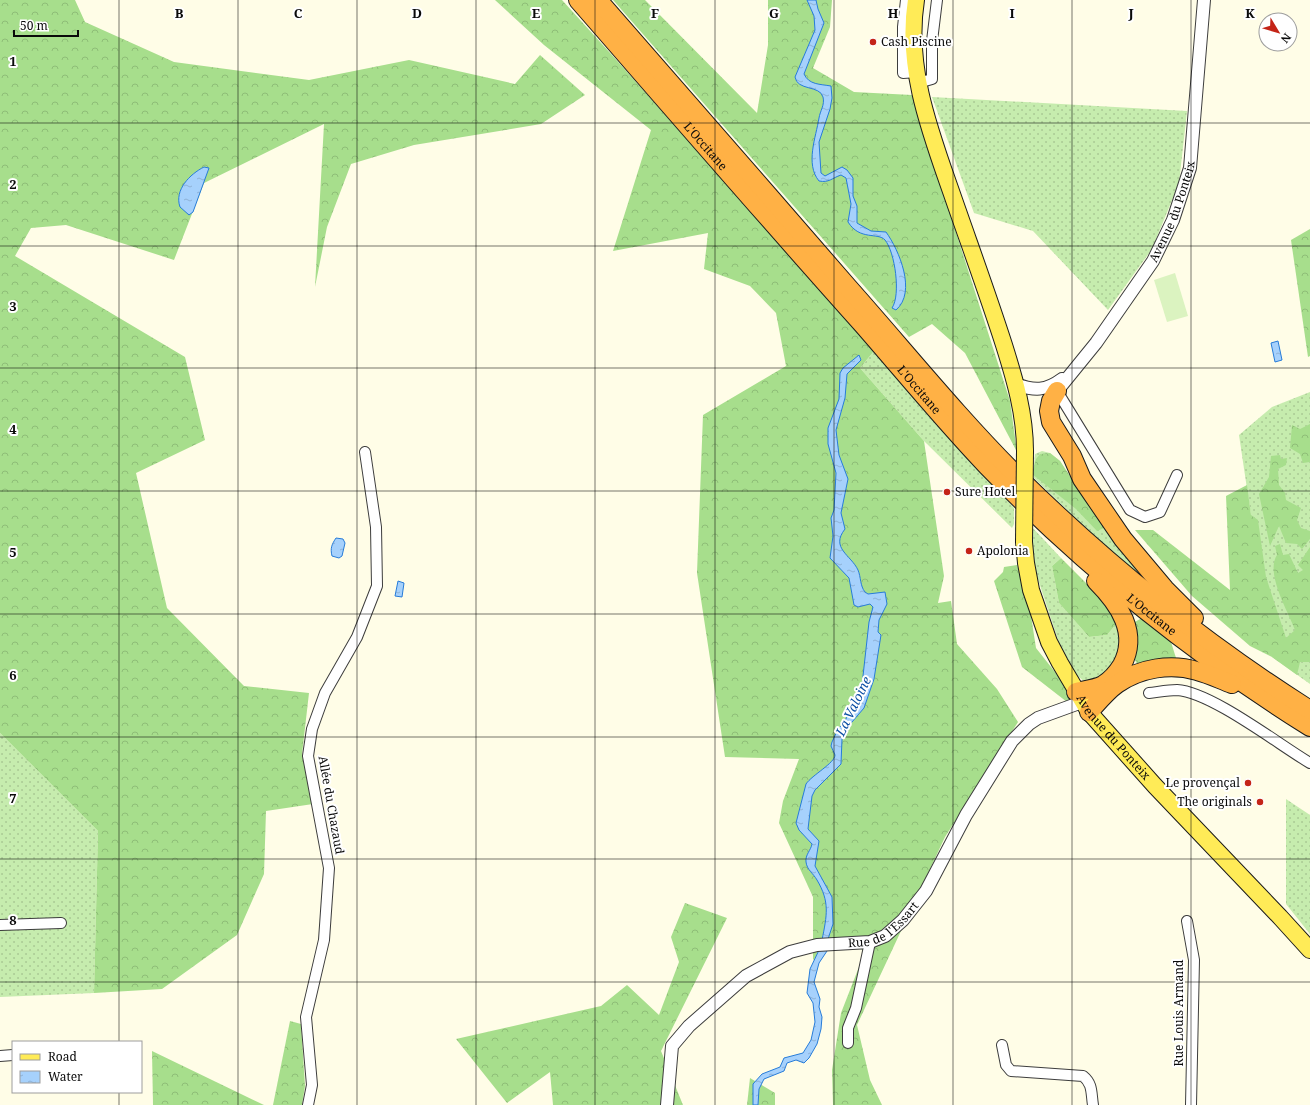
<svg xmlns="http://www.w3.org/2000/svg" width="1310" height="1105" font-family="'Noto Serif',serif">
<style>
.grass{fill:url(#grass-dots)}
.forest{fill:url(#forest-crowns)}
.pitch{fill:#dbf3c0}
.water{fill:url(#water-ripples);stroke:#277cd9}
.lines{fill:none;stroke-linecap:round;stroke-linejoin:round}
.minor-casing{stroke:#3d3d3d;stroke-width:12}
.tertiary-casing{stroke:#3d3d3d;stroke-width:14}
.primary-casing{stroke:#1b1b1b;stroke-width:18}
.motorway-casing{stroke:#1b1b1b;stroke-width:20}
.minor{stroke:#fff;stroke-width:10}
.tertiary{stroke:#fff;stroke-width:12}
.primary{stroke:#ffeb57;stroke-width:16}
.motorway{stroke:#ffb145;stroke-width:18}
.primary-bridge-casing{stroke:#1b1b1b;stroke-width:18;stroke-linecap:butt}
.primary-bridge{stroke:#ffeb57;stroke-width:16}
.grid{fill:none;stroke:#0a0a0a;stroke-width:1;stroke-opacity:0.55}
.poi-dot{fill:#c42417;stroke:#fff;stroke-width:1.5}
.labels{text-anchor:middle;stroke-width:4;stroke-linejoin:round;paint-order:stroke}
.poi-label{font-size:12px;fill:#0a0a0a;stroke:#fff;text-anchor:start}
.street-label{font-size:12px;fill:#0a0a0a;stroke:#fff}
.water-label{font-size:13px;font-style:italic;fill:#0a4ea4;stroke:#fff}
.grid-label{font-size:13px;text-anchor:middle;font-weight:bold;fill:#0a0a0a;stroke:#fff;stroke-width:4;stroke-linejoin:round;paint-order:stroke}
</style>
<defs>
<pattern id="grass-dots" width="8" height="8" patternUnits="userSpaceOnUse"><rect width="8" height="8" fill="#c6ecae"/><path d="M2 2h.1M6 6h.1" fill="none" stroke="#a9c994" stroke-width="1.8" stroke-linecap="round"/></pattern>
<pattern id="forest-crowns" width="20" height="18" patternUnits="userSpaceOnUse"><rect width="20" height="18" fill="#a7de8c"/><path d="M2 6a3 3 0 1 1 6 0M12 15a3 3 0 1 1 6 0" fill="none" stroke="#8ebd77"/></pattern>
<pattern id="water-ripples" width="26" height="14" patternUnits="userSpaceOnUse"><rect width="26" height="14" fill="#a6d1fc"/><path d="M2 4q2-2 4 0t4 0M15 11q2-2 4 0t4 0" fill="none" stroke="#8eb2d7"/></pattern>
</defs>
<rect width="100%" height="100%" fill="#fffde7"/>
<g class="grass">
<path d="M932 97 1187 111 1179 183 1152 249 1108 310 1033 231 974 213Z"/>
<path d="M874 351 1014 508V524L1012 528 924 441 860 368Z"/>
<path d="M1310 392V684L1272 657 1239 435 1272 407Z"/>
<path d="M1042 451 1050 453 1060 461 1104 528 1168 599 1091 533 1033 477 1035 454Z"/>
<path d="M1031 526 1061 558 1052 566 1059 603 1089 637 1107 635 1118 622 1125 639 1108 678 1085 682 1074 673 1060 646 1032 561Z"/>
<path d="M0 733 98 831 94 993 0 997Z"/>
<path d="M1286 799 1310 815V934L1286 904Z"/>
</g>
<g class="forest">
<path d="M0 0H75L85 22 174 62 309 80 409 60 515 84 540 55 585 95 541 124 414 145 351 164 327 227 315 287 324 124 204 183 174 260 66 225 31 228 15 256 185 357 205 440 136 473 167 608 244 686 309 693 302 754 313 804 266 811 264 874 237 935 162 989 94 993 98 831 0 733Z"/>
<path d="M495 0H562C668 115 769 235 874 351L860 368 924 441 944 576 938 603 951 601 957 644 997 689 1018 722 945 837 857 1025 870 1080 882 1105H833L832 1070 841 1013 864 954 856 939 838 940 813 960V897L779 823 783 801 799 759 725 757 697 573 703 415 786 366 776 313 750 286 704 269 708 233 613 251 651 130 544 45Z"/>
<path d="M613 0H645L757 113 768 45V0H832L830 27 813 68 854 92 912 95 1010 401 1017 452 965 353 932 324 909 337Z"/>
<path d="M1310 229V356L1308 357 1291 240Z"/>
<path d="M1310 424V462L1303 463 1300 454 1290 448 1292 425 1300 429Z"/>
<path d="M1050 453 1060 461 1104 528 1097 531 1076 509 1032 474 1036 459 1040 454Z"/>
<path d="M1280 455 1281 459 1287 458 1286 465 1278 469 1279 485 1285 493 1286 500 1301 508 1297 520 1301 528 1310 531V539L1302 549 1297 544 1286 543 1279 526 1270 546 1259 494 1269 477 1271 456Z"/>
<path d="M1247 485 1251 515 1258 520 1266 577 1286 638 1295 630C1288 611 1265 573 1277 555L1275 546 1280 544 1283 555 1289 554 1298 573 1303 570 1298 565 1310 547V662H1300L1297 675 1272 657 1250 646 1192 596 1135 530H1153L1230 590 1226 496Z"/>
<path d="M1061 558 1114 611 1118 622 1107 635 1089 637 1059 603 1052 566Z"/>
<path d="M1017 565 1029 603 1036 648 1074 696 1067 702 1022 667 994 581 1003 572 1004 567Z"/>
<path d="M1142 618 1170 639 1177 661 1139 667 1132 655 1131 624Z"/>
<path d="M685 903 727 918 661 1051 683 1105H553L550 1072 507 1103 456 1039 601 1006 627 985 659 1015 679 962 671 937Z"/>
<path d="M290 1021 301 1024 305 1086 302 1105H273Z"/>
<path d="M152 1051 264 1105H153Z"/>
<path d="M750 1078 775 1093V1105H747Z"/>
</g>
<path class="pitch" d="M1175 273 1188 316 1167 322 1154 280Z"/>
<g class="water">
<path d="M807 0H816L818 9 824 23 804 74C809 85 820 84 831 86L832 98 830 109 819 142 821 173 825 176 842 167 847 170 853 178V196L857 206V223L871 231 886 232C899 250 917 292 896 310L892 308C901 295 895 252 885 240 878 232 860 241 848 222L851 204 846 178 841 175C832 178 829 183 819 181 805 164 816 137 819 118 820 111 825 105 823 97 820 85 797 91 795 77L815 30 814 16Z"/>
<path d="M204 167 209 168 193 212 189 215 180 207C174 190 190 174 204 167Z"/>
<path d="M1278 341 1282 360 1275 362 1271 343Z"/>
<path d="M859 355 861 360 847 374 845 398 836 430 839 455 848 479 841 513 845 529C830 548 851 555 858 570 861 577 860 586 865 592L868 594 885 592 887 604 879 620 878 632 881 635 874 679 864 708 846 729 842 739 841 764 815 790 812 796 808 829 819 841 815 866 832 897 833 924 827 942 822 940C827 915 830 902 817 880 813 873 807 870 806 862 805 855 811 850 812 844L799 830 796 823 806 784C812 775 835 763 835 755 834 752 832 749 831 746L832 742 838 729 844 723 862 685 869 622 873 607 870 604 858 607 854 605 849 578 830 558 833 536 831 518 834 510 836 473 828 444V428L839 399 840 373 843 368Z"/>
<path d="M336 538 343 539 345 543 342 556 339 558 332 556C330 548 332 544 336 538Z"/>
<path d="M398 581 404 583 402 597 395 596Z"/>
<path d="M820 948H829L819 963 814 982 820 999 819 1007 822 1017 821 1029 817 1044 809 1058 804 1063 796 1060 787 1063 784 1071 764 1079 759 1089 758 1105H753V1084L762 1074 780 1067 784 1058 803 1053 811 1040 815 1022 813 1003 807 993 810 969Z"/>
</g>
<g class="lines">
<defs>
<g id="minor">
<path d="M906 0 903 27V73L917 72"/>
<path d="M918 83 932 79V41L937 0"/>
<path d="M1057 391 1130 510 1145 517 1160 512 1177 475"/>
<path d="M1149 693C1158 692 1168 690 1177 690 1211 692 1278 744 1310 763"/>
<path d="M1187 921 1194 960 1191 1105"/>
<path d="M0 925 61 923"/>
<path d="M848 1043V1028L856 1008 870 942"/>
<path d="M1002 1045 1006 1065 1011 1071 1083 1076C1093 1084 1091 1093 1093 1105"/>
<path d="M0 1056 13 1055"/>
<path d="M308 1105 312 1085 306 1017 324 940 329 868 308 756 312 729 325 693 357 637 377 586 376 527 365 452"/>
</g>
<g id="tertiary">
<path d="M1016 384C1034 391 1046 391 1062 379"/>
<path id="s1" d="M1057 391 1096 343 1153 261 1173 220 1190 168 1204 0"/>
<path id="s2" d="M667 1105 672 1046 689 1026 746 976 790 952 817 945 870 942 885 936 903 920 926 891 966 815 1012 741 1029 724 1038 718 1082 702"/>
</g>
<g id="primary">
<path d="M916 0C905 68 931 134 953 197 970 246 988 295 1004 345 1015 380 1025 414 1025 451"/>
<path id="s3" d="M1024 542 1026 563 1031 590 1049 642 1060 663 1089 712 1155 786 1280 917 1310 950"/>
</g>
<g id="motorway">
<path id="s4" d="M578 0C673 109 767 218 863 325 904 372 944 421 987 466 1084 566 1192 653 1310 727"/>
<path d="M598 0C681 95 765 191 848 287 904 350 957 416 1017 476 1106 564 1204 643 1310 710"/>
<path d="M1057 391 1051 401 1049 411 1051 422 1072 456 1082 479 1123 539 1165 589 1194 618"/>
<path d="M1076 692C1085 690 1095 689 1103 685 1111 680 1117 673 1122 665 1139 633 1119 604 1096 581"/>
<path d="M1089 712C1098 702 1107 691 1117 684 1140 668 1171 663 1197 671 1209 674 1221 680 1232 684"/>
</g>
</defs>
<use href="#minor" class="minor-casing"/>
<use href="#tertiary" class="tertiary-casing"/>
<use href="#primary" class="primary-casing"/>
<use href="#motorway" class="motorway-casing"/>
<use href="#minor" class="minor"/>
<use href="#tertiary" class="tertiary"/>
<use href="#primary" class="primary"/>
<use href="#motorway" class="motorway"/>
<defs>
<path id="primary-bridge" d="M1024 542 1025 451"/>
</defs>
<use href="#primary-bridge" class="primary-bridge-casing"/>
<use href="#primary-bridge" class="primary-bridge"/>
</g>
<path class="grid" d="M119 0V1042M238 0V1105M357 0V1105M476 0V1105M595 0V1105M715 0V1105M834 0V1105M953 0V1105M1072 0V1105M1191 0V1105M0 123H1310M0 246H1310M0 368H1310M0 491H1310M0 614H1310M0 737H1310M0 859H1310M0 982H1310M119 1092V1105"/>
<g class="poi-dot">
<circle cx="873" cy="42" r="4"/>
<circle cx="947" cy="492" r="4"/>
<circle cx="969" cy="551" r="4"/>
<circle cx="1248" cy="783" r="4"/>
<circle cx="1260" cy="802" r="4"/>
</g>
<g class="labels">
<g class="poi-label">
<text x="881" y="46">Cash Piscine</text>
<text x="955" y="496">Sure Hotel</text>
<text x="977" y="555">Apolonia</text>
<text x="1240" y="787" text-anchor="end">Le provençal</text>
<text x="1252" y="806" text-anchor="end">The originals</text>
</g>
<g class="street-label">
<text dy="4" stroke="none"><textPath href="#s4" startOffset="194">L'Occitane</textPath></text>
<text dy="4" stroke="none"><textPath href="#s1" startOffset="215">Avenue du Ponteix</textPath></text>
<text dy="4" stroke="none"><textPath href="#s4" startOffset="518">L'Occitane</textPath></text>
<text dy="4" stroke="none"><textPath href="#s4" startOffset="842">L'Occitane</textPath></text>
<text dy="4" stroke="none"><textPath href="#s3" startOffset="219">Avenue du Ponteix</textPath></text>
<text transform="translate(331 805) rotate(80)" y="4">Allée du Chazaud</text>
<text dy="4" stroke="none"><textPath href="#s2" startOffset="312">Rue de l'Essart</textPath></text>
<text transform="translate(1179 1013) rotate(-90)" y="4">Rue Louis Armand</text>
</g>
<g class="water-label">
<text transform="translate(853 706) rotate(-64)" y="5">La Valoine</text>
</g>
</g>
<g class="grid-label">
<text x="179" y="18">B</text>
<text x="298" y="18">C</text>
<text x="417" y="18">D</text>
<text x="536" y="18">E</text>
<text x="655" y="18">F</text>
<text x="774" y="18">G</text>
<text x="893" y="18">H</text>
<text x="1012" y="18">I</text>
<text x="1131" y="18">J</text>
<text x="1250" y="18">K</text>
<text x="13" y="66">1</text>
<text x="13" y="189">2</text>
<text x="13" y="311">3</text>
<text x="13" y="434">4</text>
<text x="13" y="557">5</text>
<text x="13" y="680">6</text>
<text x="13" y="803">7</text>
<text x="13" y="925">8</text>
</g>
<rect x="12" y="1041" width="130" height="52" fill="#ffffff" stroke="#9d9d9d"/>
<rect x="20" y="1054" width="20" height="6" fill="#ffeb57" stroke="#9d9d9d"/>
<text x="48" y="1061" font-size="12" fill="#0a0a0a">Road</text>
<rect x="20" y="1071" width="20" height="12" fill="url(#water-ripples)" stroke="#9d9d9d"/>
<text x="48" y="1081" font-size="12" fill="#0a0a0a">Water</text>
<g transform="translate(1278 32) rotate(128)"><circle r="19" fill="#ffffff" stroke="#9d9d9d"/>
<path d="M0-3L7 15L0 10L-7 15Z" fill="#c42417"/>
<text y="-6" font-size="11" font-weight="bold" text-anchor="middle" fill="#0a0a0a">N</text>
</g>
<path d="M14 30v6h64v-6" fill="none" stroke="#0a0a0a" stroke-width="2"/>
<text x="20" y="30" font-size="12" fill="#0a0a0a" stroke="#ffffff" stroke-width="3" paint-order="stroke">50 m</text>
</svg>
